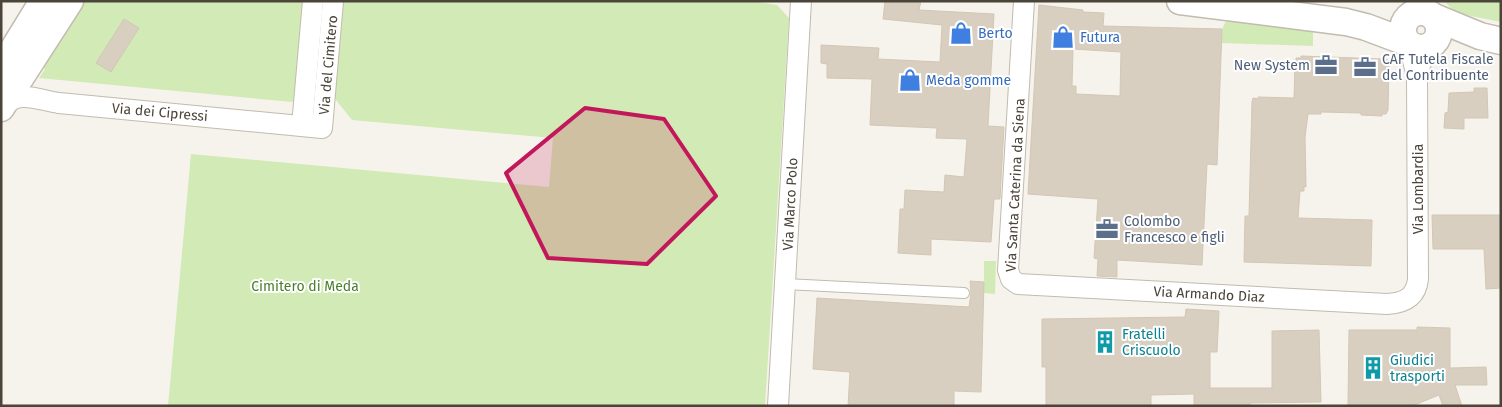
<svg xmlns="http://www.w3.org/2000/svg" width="1502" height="407" font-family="'Fira Sans',sans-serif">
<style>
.green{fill:#d2eab5}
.building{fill:#d8cfc1;stroke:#d3c7b4;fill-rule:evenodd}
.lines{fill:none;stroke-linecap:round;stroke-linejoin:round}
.service-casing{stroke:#c2bbae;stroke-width:12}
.minor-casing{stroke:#c2bbae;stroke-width:22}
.tertiary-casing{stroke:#c2bbae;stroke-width:29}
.service{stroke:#fff;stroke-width:10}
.minor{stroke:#fff;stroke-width:20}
.tertiary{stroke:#fff;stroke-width:26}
.marked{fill:#c2185b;fill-opacity:0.2;stroke:#c2185b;stroke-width:4;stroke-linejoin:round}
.labels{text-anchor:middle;stroke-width:4;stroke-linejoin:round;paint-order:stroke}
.shop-label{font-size:14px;fill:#366cbe;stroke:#fff;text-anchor:start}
.service-label{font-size:14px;fill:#4e5e75;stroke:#fff;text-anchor:start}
.street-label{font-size:14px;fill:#4b4439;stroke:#fff}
.park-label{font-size:14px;fill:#4a7f2a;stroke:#fff}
.culture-label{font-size:14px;fill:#0d838f;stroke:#fff;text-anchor:start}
</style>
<rect width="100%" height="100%" fill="#f6f3ec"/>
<g class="green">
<path d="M80 1H306L297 96 292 102 39 78 45 69 40 66Z"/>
<path d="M339 1H750L777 5 789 18 765 406H168L191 154 549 187 553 138 352 120 332 95Z"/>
<path d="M1444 1H1501V22L1456 13Z"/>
<path d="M1228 19 1313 30V46L1221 43C1222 34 1221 26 1228 19Z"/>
<path d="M984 261H996L995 294 984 293Z"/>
</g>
<g class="building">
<path d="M885 1H921L919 10 994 14 988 126 1004 127 1000 199H994L991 242 931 239V255L898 253 900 209H904L905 190 944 192 945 175 964 177 967 139 936 138 937 128 870 125 872 79 827 78V64L821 63V45L879 48 878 59 940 62 942 25 883 19Z"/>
<path d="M1039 5 1083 10V12L1104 13 1103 26 1222 29 1217 165 1207 164 1202 265 1117 260V277L1097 276 1098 259 1094 258 1098 199 1028 194ZM1073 49 1121 52 1120 96 1076 94V86H1072Z"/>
<path d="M124 19 139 28 111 72 96 63Z"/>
<path d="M1301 56 1384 59 1388 60 1389 65 1388 110 1386 114H1382V116L1361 115V113L1321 112V114H1308L1305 137 1306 187 1304 186V191H1300L1298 218 1372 220 1371 266 1244 262 1245 216H1249L1252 102 1253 98 1258 99V97L1294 98 1295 62H1296V58H1301Z"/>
<path d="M1474 88H1487L1488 118H1464V129L1444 128 1445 113 1448 112 1449 93 1474 92Z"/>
<path d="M1432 215H1501V288L1486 289 1484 249H1433Z"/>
<path d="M970 281 984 282 981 392 954 391V406H848L850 372 813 369 817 298 969 307 971 293Z"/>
<path d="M1186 309 1219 311 1217 352H1210V388H1272V331L1319 330 1321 402 1250 403V406H1194V394L1151 395V406H1046V367H1042V319L1185 317Z"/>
<path d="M1417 327 1450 328V368L1486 367 1487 385H1455L1462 406H1443L1439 395 1412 406H1348L1349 330H1417Z"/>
</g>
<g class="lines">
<defs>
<path id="service" d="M785 284 964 293"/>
<g id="minor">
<path d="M1024 1 1008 270 1011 279 1018 284 1387 304C1404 303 1416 298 1418 279L1417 76 1409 45"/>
<path d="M1417 76 1420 65 1428 47"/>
<path d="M2 107C19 89 38 100 59 103L322 128 333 1"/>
<path d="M302 126 313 1"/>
<path d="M778 406 801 1"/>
</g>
<g id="tertiary">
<path d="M1180 1 1346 22 1366 27 1406 42"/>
<circle cx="1421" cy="30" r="18"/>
<path d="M1434 17 1480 36 1501 41"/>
<path d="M1 69 43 1"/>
<path d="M1 108 70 1"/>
</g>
</defs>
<use href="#service" class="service-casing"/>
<use href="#minor" class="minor-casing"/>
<use href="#tertiary" class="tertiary-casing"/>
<use href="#service" class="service"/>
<use href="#minor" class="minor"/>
<use href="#tertiary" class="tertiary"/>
</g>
<path class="marked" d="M585 108 664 119 716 196 647 264 548 258 506 173Z"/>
<defs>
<symbol id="shop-bare" viewBox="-9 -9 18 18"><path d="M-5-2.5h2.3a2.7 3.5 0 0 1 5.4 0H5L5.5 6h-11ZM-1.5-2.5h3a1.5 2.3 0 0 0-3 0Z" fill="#3f7fe0" stroke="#fff" stroke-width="2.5" paint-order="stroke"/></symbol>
<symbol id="office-bare" viewBox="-9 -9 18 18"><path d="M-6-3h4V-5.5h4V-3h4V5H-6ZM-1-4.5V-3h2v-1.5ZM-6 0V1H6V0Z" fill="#5c6f8a" stroke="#fff" stroke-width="2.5" paint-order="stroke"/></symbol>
<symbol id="building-bare" viewBox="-9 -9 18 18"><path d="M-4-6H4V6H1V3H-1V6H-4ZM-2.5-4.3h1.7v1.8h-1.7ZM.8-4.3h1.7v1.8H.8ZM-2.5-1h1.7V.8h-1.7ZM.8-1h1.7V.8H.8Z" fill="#0f9aa8" stroke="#fff" stroke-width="2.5" paint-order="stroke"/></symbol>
</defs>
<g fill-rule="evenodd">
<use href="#shop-bare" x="945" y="17" width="32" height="32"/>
<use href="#shop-bare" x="1047" y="21" width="32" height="32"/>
<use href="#office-bare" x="1310" y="49" width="32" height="32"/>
<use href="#office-bare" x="1349" y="51" width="32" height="32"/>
<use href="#shop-bare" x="894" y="64" width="32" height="32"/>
<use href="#office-bare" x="1091" y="213" width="32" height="32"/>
<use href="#building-bare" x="1089" y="326" width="32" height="32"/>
<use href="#building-bare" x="1357" y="352" width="32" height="32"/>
</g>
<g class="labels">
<g class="shop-label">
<text x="978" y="38">Berto</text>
<text x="1080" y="42">Futura</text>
<text x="926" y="85">Meda gomme</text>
</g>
<g class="service-label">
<text x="1382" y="64">CAF Tutela Fiscale<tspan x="1382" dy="16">del Contribuente</tspan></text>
<text x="1310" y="70" text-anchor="end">New System</text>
<text x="1124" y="226">Colombo<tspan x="1124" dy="16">Francesco e figli</tspan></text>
</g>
<g class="street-label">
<text transform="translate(328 65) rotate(-85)" y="5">Via del Cimitero</text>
<text transform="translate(160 112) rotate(5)" y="5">Via dei Cipressi</text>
<text transform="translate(1015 185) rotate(-87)" y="5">Via Santa Caterina da Siena</text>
<text transform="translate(1418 189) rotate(-90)" y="5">Via Lombardia</text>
<text transform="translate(790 204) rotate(-87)" y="5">Via Marco Polo</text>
<text transform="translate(1209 294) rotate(3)" y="5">Via Armando Diaz</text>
</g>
<g class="park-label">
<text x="305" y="291">Cimitero di Meda</text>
</g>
<g class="culture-label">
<text x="1122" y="339">Fratelli<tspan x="1122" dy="16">Criscuolo</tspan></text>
<text x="1390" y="365">Giudici<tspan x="1390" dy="16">trasporti</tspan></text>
</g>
</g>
<rect width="1502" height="407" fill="none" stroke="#4b4439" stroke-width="5"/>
</svg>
